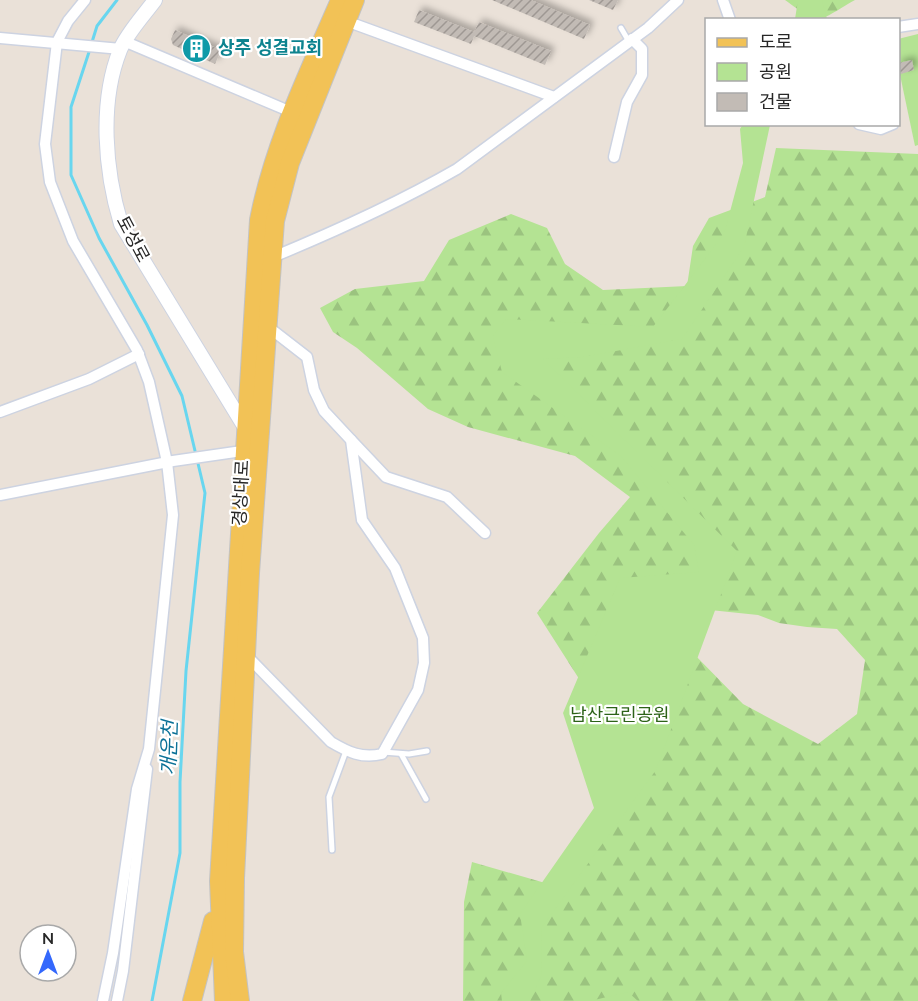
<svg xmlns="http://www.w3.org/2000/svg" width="918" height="1001" font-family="Mulish,'Noto Sans KR',sans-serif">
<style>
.forest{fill:url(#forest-firs);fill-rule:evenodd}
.park{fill:#b4e393}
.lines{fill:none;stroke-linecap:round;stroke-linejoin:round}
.stream{stroke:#68d6ef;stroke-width:3}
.building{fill:url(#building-hatch);filter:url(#shadow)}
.service-casing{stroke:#cdd3e1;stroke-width:8}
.minor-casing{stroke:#cdd3e1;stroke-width:13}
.tertiary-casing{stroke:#cdd3e1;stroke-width:16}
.primary-casing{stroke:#c3c3c3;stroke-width:20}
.service{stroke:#fff;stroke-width:5}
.minor{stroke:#fff;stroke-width:10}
.tertiary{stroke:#fff;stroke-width:14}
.primary{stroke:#f2c256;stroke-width:18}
.labels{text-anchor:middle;stroke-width:4.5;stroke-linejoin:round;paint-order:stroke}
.culture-label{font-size:18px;font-weight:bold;fill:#0d838f;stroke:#fff;text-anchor:start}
.street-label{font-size:18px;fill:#272727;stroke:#fff}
.park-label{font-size:18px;fill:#2d6318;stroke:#fff}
.water-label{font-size:20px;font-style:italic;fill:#0b7197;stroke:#fff}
</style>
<defs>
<pattern id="forest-firs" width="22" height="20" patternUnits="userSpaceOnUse" patternTransform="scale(1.5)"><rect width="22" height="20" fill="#b4e393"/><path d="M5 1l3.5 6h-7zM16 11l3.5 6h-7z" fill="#9bc37f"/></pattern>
<pattern id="building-hatch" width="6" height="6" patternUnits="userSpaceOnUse" patternTransform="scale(1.5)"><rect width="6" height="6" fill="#c2bbb5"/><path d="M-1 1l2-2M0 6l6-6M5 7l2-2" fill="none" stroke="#9e9893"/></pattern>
<filter id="shadow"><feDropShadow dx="4" dy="-4" stdDeviation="3" flood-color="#0004"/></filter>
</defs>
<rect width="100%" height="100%" fill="#eae1d8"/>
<g class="forest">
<path d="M785 0H855C816 22 822 27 785 0Z"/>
<path d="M776 148 918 154V1001H463L464 902 472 862 566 889 645 773 583 685 537 613 599 533 630 497 575 456 468 427 428 409 357 348 333 332 320 308 355 289 424 281 449 240 511 214 547 228 565 264 603 290 687 286 693 246 709 218 765 197ZM710 610 758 615 779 623 807 627 837 629 865 660 857 714 818 744 743 704 690 650Z"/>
</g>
<g class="park">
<path d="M798 0H822L827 19H795Z"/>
<path d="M918 34V145L915 146 899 70 898 39Z"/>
<path d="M743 124 770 125 744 247 682 339 583 357 543 359 737 551 656 770 542 927 541 976 530 1001H502L501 993 527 961 520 914 594 808 563 713 620 578 699 572 694 545 621 456 502 372 493 336 506 319 653 327 724 234 743 163 740 129Z"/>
<path d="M628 992 638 1001H590Z"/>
</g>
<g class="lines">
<g class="stream">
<path d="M92 42 97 26 117 0"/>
<path d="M90 49 71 107V175L99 238 147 325 182 396 205 493 186 671 180 782V853L152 1001"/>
</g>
</g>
<g class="building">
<path d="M492 0H531L590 25 584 39Z"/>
<path d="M589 0H618L613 10Z"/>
<path d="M419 10 474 32 479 22 551 51 545 65 474 36 471 44 414 22Z"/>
<path d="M175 30 221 50 215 64 173 45 171 39Z"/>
<path d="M912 60 914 70 901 74 898 63Z"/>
</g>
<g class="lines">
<defs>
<g id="service">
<path d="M621 28 628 40"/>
<path d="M383 752 409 754 427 751"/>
<path d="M401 754 426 799"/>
<path d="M332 850 329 797 346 751"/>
</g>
<g id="minor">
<path d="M85 0 68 21 57 42 45 144 50 182 73 241 137 350 149 382 167 462 173 515 149 749 137 789 113 953 103 1001"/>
<path d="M723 0 730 20"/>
<path d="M346 21 554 97"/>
<path d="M898 27 918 24"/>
<path d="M0 38 121 49"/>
<path d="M126 42 296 114"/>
<path d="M859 124 881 129 893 124"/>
<path d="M614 157 627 102 642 75V49L632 39"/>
<path d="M273 257C336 231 398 203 457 169L648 28 678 0"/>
<path d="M0 412 89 379 139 354"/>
<path d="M351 440 386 477 447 497 485 533"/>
<path d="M0 495 173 461 249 450"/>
<path d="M247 656 331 742C348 752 362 759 382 754L385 749 418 690 424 663 423 638 395 568 362 520 351 440 324 411 314 390 307 357 267 326"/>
<path d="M117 1001 123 971 147 769"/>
</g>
<path id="tertiary" d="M155 0C144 15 127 33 120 50 99 103 105 171 121 224L246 429"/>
<g id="primary">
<path d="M192 1001 213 921"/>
<path d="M224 1001 219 881 259 220C274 143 309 72 340 0"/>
<path d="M240 1001 234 952 235 878 250 573 275 221 290 163 355 0"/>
</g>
</defs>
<use href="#service" class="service-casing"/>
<use href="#minor" class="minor-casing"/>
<use href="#tertiary" class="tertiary-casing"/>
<use href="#primary" class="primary-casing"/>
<use href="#service" class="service"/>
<use href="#minor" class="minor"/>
<use href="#tertiary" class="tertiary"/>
<use href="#primary" class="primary"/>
</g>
<defs>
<symbol id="building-disc" viewBox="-11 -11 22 22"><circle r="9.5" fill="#0f9aa8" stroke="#fff"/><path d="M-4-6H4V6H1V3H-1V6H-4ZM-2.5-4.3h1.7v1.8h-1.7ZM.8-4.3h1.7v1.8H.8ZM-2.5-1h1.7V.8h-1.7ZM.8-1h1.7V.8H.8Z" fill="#fff"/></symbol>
</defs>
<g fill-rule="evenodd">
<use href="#building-disc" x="180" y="32" width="33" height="33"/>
</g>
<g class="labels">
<g class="culture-label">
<text x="218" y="54">상주 성결교회</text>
</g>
<g class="street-label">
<text transform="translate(133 239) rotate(62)" y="6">토성로</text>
<text transform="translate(241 493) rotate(-87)" y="6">경상대로</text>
</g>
<g class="park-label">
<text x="620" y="721">남산근린공원</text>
</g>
<g class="water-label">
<text transform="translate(169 748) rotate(-88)" y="7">개운천</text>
</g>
</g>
<rect x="705" y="18" width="195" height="108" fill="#ffffff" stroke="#a9a9a9" stroke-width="1.5"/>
<rect x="717" y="38" width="30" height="9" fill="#f2c256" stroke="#a9a9a9" stroke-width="1.5"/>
<text x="759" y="48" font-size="18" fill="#272727">도로</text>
<rect x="717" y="63" width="30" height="18" fill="#b4e393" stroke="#a9a9a9" stroke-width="1.5"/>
<text x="759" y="78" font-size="18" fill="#272727">공원</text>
<rect x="717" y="93" width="30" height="18" fill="#c2bbb5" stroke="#a9a9a9" stroke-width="1.5"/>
<text x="759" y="108" font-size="18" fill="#272727">건물</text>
<g transform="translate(48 953)"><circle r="28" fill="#ffffff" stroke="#a9a9a9" stroke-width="1.5"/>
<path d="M0-4.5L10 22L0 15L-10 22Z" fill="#3468fc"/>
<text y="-9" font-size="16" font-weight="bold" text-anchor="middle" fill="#272727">N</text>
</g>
</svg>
